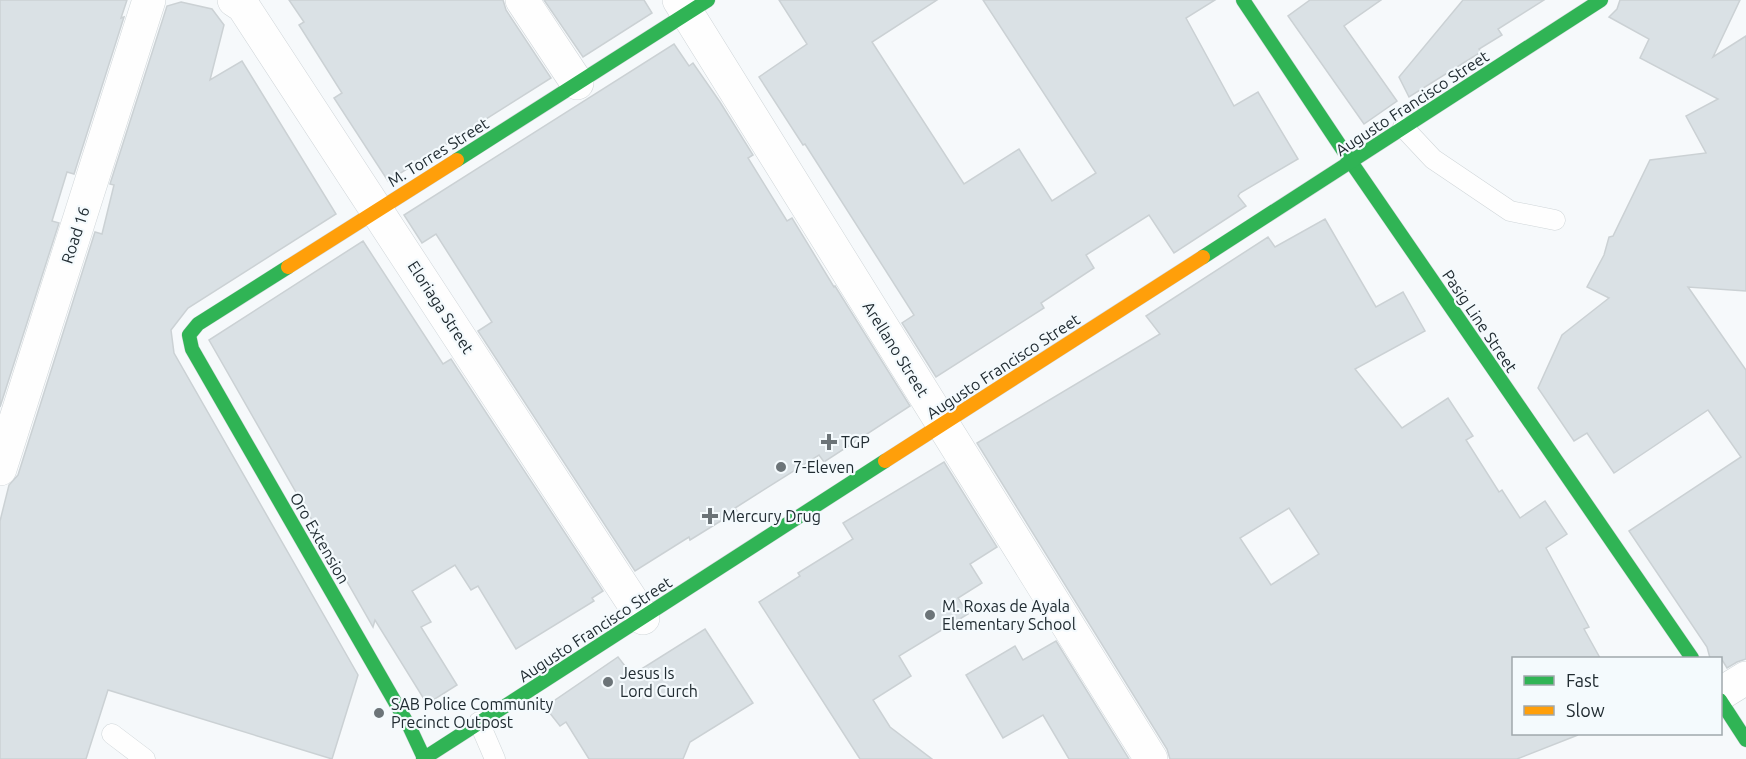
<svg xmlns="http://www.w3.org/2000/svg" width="1746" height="759" font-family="Ubuntu,sans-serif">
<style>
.building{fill:#dae1e5;stroke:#cbd1d4;stroke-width:1.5;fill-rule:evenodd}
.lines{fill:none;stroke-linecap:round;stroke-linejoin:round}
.lane-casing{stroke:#d0d6d9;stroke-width:21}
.street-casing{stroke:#d0d6d9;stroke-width:34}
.fast-casing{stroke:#d0d6d9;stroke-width:15}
.slow-casing{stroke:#d0d6d9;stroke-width:15}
.lane{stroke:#fefefe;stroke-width:20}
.street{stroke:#fefefe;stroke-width:33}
.fast{stroke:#30b455;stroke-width:14}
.slow{stroke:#ff9f0a;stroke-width:14}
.poi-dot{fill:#6c7478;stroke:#f4fafd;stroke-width:2}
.labels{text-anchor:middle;stroke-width:4.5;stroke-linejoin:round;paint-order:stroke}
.street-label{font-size:16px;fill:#212c32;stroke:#f4fafd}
.poi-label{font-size:16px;fill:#212c32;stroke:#f4fafd;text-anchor:start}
</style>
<rect width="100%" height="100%" fill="#f6f9fb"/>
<g class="building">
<path d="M0 0H127L121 18 124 17 74 174 67 172 52 221 59 223 0 407Z"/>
<path d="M289 0H503L506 10 551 78 388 181 334 98 342 93 299 25 304 22Z"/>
<path d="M544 0H644L652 13 583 57Z"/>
<path d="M779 0H937L872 42 964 184 1019 149 1052 201 1096 173 983 0H1215L1186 18 1234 106 1258 92 1298 159 1240 193 1238 196 1246 206 1174 253 1149 215 1086 255 1094 268 1041 303 1044 308 936 377 902 323 914 315 805 144 803 145 759 77 807 44Z"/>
<path d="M1310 0H1381L1344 26 1397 101 1364 124 1288 16Z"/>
<path d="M1463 0H1544L1498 29 1502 35 1479 49 1481 52 1409 97 1399 77Z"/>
<path d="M1620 0H1740L1713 57 1746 36V291L1688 287 1746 370V659L1737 662 1727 668 1721 658H1710L1707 647 1629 531 1741 457 1708 410 1614 473 1587 433 1574 441 1538 388 1562 335 1609 298 1587 287 1604 255 1609 237 1613 236 1650 160 1706 153 1686 116 1718 99 1640 58 1649 39 1609 17 1617 9Z"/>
<path d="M181 2 212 9 224 25 210 80 242 61 336 214 188 308 171 330 174 353 358 675 332 759 108 690 86 759H0V521L9 485 18 475 95 232 102 234 114 185 110 184 167 6Z"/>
<path d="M674 44 689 66 693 63 720 102 753 155 748 158 787 221 792 218 834 287 835 286 910 406 824 462 819 455 735 508 737 511 690 540 689 537 635 571 478 331 492 322 436 234 422 243 404 215Z"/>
<path d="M1325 219 1376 307 1403 292 1425 331 1355 369 1402 428 1448 398 1473 436 1466 440 1499 492 1502 490 1520 518 1545 501 1567 534 1546 548 1589 627 1584 629 1600 658H1514V734L1578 735 1517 759H1170L1167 749 977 443 1160 334 1146 316 1268 237 1275 247ZM1289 508 1319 554 1271 585 1240 538Z"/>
<path d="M363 241 443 364 451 359 603 591 592 598 594 601 516 649 478 586 471 590 455 565 412 591 431 622 421 627 457 685 427 704 375 620 373 627 209 340Z"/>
<path d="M944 462 997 547 970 564 982 583 958 598 968 614 899 656 911 676 873 700 890 727 932 759H860L759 602 800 576 798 573 853 539 843 523Z"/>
<path d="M705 629 753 703 690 742 683 759H589L566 722 560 726 545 707 618 657 632 675Z"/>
<path d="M1056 641 1129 759H1069L1043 715 1003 738 966 675 1015 646 1023 660Z"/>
</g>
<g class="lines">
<defs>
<g id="lane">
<path d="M1403 127 1433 159 1510 211 1555 220"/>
<path d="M479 722 495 759"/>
<path d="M112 734 145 759"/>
</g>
<g id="street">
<path d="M234 0 243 6 643 618"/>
<path d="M522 0 577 83"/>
<path d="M679 0 1151 759"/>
<path d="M0 469 149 0"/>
<path d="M1720 694 1746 678"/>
</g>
<g id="fast">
<path d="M1243 0 1351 162 1692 658"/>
<path d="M457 160 708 0"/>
<path d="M1203 257 1601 0"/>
<path d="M288 267 198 324 189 335 192 349 410 728 424 758"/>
<path d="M1720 700 1746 740"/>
<path d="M423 759 885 461"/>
</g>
<g id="slow">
<path d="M288 267 457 160"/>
<path d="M885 461 1203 257"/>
</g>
</defs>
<use href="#lane" class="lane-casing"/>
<use href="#street" class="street-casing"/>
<use href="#fast" class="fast-casing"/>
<use href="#slow" class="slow-casing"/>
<use href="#lane" class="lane"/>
<use href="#street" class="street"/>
<use href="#fast" class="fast"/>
<use href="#slow" class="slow"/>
</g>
<g class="poi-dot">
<path d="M826 433h6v6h6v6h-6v6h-6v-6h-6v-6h6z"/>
<circle cx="781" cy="467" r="6"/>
<path d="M707 507h6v6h6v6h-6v6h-6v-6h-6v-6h6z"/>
<circle cx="930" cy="615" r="6"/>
<circle cx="608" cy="682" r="6"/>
<circle cx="379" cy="713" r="6"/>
</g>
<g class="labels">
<g class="street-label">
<text transform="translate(1412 103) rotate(-33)" y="6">Augusto Francisco Street</text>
<text transform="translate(438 152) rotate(-32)" y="6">M. Torres Street</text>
<text transform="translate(75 235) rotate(-72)" y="6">Road 16</text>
<text transform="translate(441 307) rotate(57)" y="6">Eloriaga Street</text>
<text transform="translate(1480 321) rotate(56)" y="6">Pasig Line Street</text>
<text transform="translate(896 349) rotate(58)" y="6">Arellano Street</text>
<text transform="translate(1003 366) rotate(-33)" y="6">Augusto Francisco Street</text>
<text transform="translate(320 538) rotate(60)" y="6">Oro Extension</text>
<text transform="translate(595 629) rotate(-33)" y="6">Augusto Francisco Street</text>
</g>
<g class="poi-label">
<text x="841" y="448">TGP</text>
<text x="793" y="473">7-Eleven</text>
<text x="722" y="522">Mercury Drug</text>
<text x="942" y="612">M. Roxas de Ayala<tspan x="942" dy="18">Elementary School</tspan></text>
<text x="620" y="679">Jesus Is<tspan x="620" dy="18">Lord Curch</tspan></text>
<text x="391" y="710">SAB Police Community<tspan x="391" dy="18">Precinct Outpost</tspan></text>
</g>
</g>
<rect x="1512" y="657" width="210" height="78" fill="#f4fafd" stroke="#a0a8ac" stroke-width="1.5"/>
<rect x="1524" y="676" width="30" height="9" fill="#30b455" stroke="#a0a8ac" stroke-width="1.5"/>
<text x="1566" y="687" font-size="18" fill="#212c32">Fast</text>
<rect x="1524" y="706" width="30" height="9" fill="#ff9f0a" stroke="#a0a8ac" stroke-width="1.5"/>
<text x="1566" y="717" font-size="18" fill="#212c32">Slow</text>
</svg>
